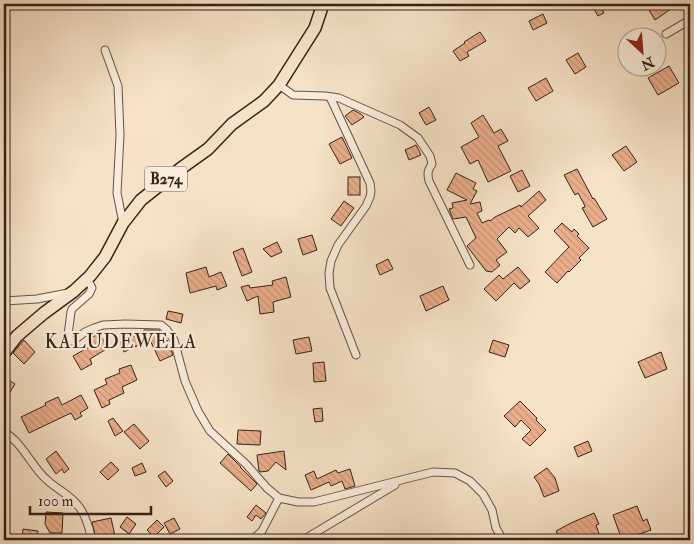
<svg xmlns="http://www.w3.org/2000/svg" width="694" height="544" font-family="'IM FELL Double Pica',serif">
<style>
.building{fill:url(#building-back-hatch);stroke:#342318}
.lines{fill:none;stroke-linecap:round;stroke-linejoin:round}
.street-casing{stroke:#645344;stroke-width:9}
.primary-casing{stroke:#342318;stroke-width:14}
.street{stroke:#f9ecdb;stroke-width:7}
.primary{stroke:#f6e2c7;stroke-width:11}
.labels{text-anchor:middle;stroke-width:4.5;stroke-linejoin:round;paint-order:stroke}
.shield{fill:#f9ecdb;stroke:#6f5f52;stroke-width:1}
.shield-label{font-size:15px;font-weight:bold;fill:#342318}
.quarter-label{font-size:19px;letter-spacing:1px;fill:#342318;stroke:#f9ecdb}
</style>
<defs>
<pattern id="building-back-hatch" width="6" height="6" patternUnits="userSpaceOnUse" patternTransform="scale(1.25)"><rect width="6" height="6" fill="#eaae8b"/><path d="M-1 5l2 2M0 0l6 6M5-1l2 2" fill="none" stroke="#c99577"/></pattern>
</defs>
<rect width="100%" height="100%" fill="#f6e2c7"/>
<filter id="stains"><feTurbulence type="fractalNoise" baseFrequency=".004" numOctaves="4"/><feColorMatrix values="0 0 0 0 .2 0 0 0 0 .09 0 0 0 0 .02 0 0 0 .5 -.17"/></filter>
<radialGradient id="worn" r=".72"><stop offset=".6" stop-color="#630" stop-opacity="0"/><stop offset="1" stop-color="#630" stop-opacity=".3"/></radialGradient>
<g class="building">
<path d="M591 4H599L604 13 598 16Z"/>
<path d="M652 4H678L655 20 647 7Z"/>
<path d="M543 14 547 23 533 30 529 21Z"/>
<path d="M480 32 486 41 467 52 469 56 460 61 453 51 465 43 464 42Z"/>
<path d="M578 53 586 67 575 74 566 60Z"/>
<path d="M669 66 679 83 658 95 648 78Z"/>
<path d="M546 78 553 91 536 101 528 88Z"/>
<path d="M429 107 436 120 426 125 419 113Z"/>
<path d="M353 110 361 114 364 117 352 125 345 116Z"/>
<path d="M483 115 494 133 501 129 508 141 498 146 511 171 488 182 478 160 470 164 461 147 479 137 471 123Z"/>
<path d="M342 137 352 158 340 164 329 144Z"/>
<path d="M416 145 421 155 409 160 405 150Z"/>
<path d="M626 146 637 162 624 171 612 155Z"/>
<path d="M577 169 593 199 594 198 607 219 593 227 582 208 585 207 584 204 578 193 575 195 564 175Z"/>
<path d="M522 170 530 186 518 192 510 176Z"/>
<path d="M456 173 476 183 473 189 477 191 470 204 480 202 482 211 477 213 482 223 489 220 490 221 495 217 520 205 521 207 539 191 546 200 528 216 539 228 528 237 519 228 515 233 509 227 497 239 507 252 496 260 500 265 492 272 486 271 467 246 476 238 466 217 453 219 449 209 453 208 452 203 467 200 447 190Z"/>
<rect x="348" y="177" width="12" height="18"/>
<path d="M344 201 354 208 341 226 331 219Z"/>
<path d="M562 223 572 232 574 229 579 234 577 236 589 248 579 258 581 260 569 272 568 271 557 283 545 272 569 247 554 231Z"/>
<path d="M312 235 317 250 303 255 298 239Z"/>
<path d="M277 242 282 252 271 257 263 249Z"/>
<path d="M243 248 252 272 242 276 233 252Z"/>
<path d="M388 259 393 269 380 275 376 265Z"/>
<path d="M206 267 209 277 221 272 227 286 217 290 216 286 190 293 186 273Z"/>
<path d="M518 267 530 281 520 289 514 283 496 301 484 289 499 275 503 279Z"/>
<path d="M286 277 291 297 273 302 274 312 260 314 258 296 247 301 241 287 249 285 250 288 273 285 272 281Z"/>
<path d="M443 286 449 300 426 311 420 296Z"/>
<path d="M168 311 183 314 181 323 166 319Z"/>
<path d="M144 330H159L162 333 160 343 167 340 173 355 160 361 150 340 141 344Z"/>
<path d="M99 333 108 348 90 359 92 364 81 370 73 356 91 346 88 340Z"/>
<path d="M135 336 139 345 124 352 120 342Z"/>
<path d="M309 337 312 351 296 354 293 340Z"/>
<path d="M24 340 35 352 24 364 13 353Z"/>
<path d="M493 340 509 345 505 357 489 352Z"/>
<path d="M661 352 667 369 645 378 638 362Z"/>
<path d="M324 362 326 381 314 382 313 363Z"/>
<path d="M131 365 137 380 122 387 124 393 109 400 110 404 102 408 94 390 107 384 105 379 120 373 119 369Z"/>
<path d="M4 377 15 384 4 402Z"/>
<path d="M81 395 88 408 80 413 82 416 75 420 71 413 29 433 21 417 46 405 45 403 58 397 62 405Z"/>
<path d="M520 401 537 418 536 420 546 430 530 446 522 439 531 430 521 420 515 427 504 416Z"/>
<path d="M322 408 323 421 315 422 313 409Z"/>
<path d="M113 418 123 431 115 436 108 421Z"/>
<path d="M134 424 149 441 140 449 124 432Z"/>
<path d="M238 430 261 431 260 445 237 444Z"/>
<path d="M588 441 592 451 578 457 574 447Z"/>
<path d="M56 451 69 469 64 473 62 469 56 474 46 459Z"/>
<path d="M284 451 286 470 276 462 268 471 260 472 259 471 257 455Z"/>
<path d="M228 454 241 467H240L257 484 251 491 220 463Z"/>
<path d="M111 462 119 470 108 480 100 472Z"/>
<path d="M142 463 146 472 135 476 132 468Z"/>
<path d="M547 468 555 478 559 491 544 497 539 484 534 477Z"/>
<path d="M350 469 355 486 345 489 342 481 331 486 329 482 311 490 305 475 314 471 317 479 336 470 338 473Z"/>
<path d="M165 471 173 481 166 487 158 476Z"/>
<path d="M256 505 266 513 261 519 256 515 252 521 247 517Z"/>
<path d="M637 506 643 521 647 519 651 530 622 540 613 515Z"/>
<path d="M46 512 63 513 62 533H50L45 524Z"/>
<path d="M594 513 599 524 596 525 600 537 592 540H577L576 537 569 540H561L556 531 571 523Z"/>
<path d="M127 517 136 524 129 534 120 527Z"/>
<path d="M111 518 115 536H113V540H96L92 522Z"/>
<path d="M174 518 180 529 170 534 164 523Z"/>
<path d="M157 520 164 527 154 537 147 530Z"/>
<path d="M23 529 38 531 37 540H22Z"/>
</g>
<g class="lines">
<defs>
<g id="street">
<path d="M666 34 690 20"/>
<path d="M105 50 118 86 120 135 117 193 123 223"/>
<path d="M279 85 293 95 325 96 339 98 400 125 418 138 430 156 432 164C428 170 427 173 429 181L470 265"/>
<path d="M330 97 370 183 371 191 370 197 366 206 338 245 331 261 329 273 330 288 356 355"/>
<path d="M86 280 90 284 92 288 89 294 72 309 71 312 68 335 70 341H73L85 332 94 328 103 325 125 324 161 325 167 330 174 340 185 381 198 411 210 431 246 464 267 488 279 498 298 502H314L433 472 455 473 470 481 483 494 492 510 496 528 503 540"/>
<path d="M4 301 37 299 68 293"/>
<path d="M4 432C23 443 31 466 47 480 59 491 70 494 80 508 85 515 91 532 91 540"/>
<path d="M252 540 262 531 279 498"/>
<path d="M303 540 395 485"/>
</g>
<path id="primary" d="M4 353 17 336 44 313 74 291 90 276 105 257 123 223 141 200 180 169 208 149 232 124 264 101 279 85 315 28 323 4"/>
</defs>
<use href="#street" class="street-casing"/>
<use href="#primary" class="primary-casing"/>
<use href="#street" class="street"/>
<use href="#primary" class="primary"/>
</g>
<g class="labels">
<rect class="shield" x="145" y="166.5" width="42" height="25" rx="4"/>
<g class="shield-label">
<text x="166" y="184">B274</text>
</g>
<g class="quarter-label">
<text x="121" y="348">KALUDEWELA</text>
</g>
</g>
<rect width="694" height="544" fill="none" stroke="#f6e2c7" stroke-width="20"/>
<rect x="5" y="5" width="684" height="534" fill="none" stroke="#342318" stroke-width="2.5"/>
<rect x="10" y="10" width="674" height="524" fill="none" stroke="#342318"/>
<g transform="translate(642 52) rotate(154)"><circle r="24" fill="#f9ecdb" stroke="#aa9c8d"/>
<path d="M0-4L9 19L0 12L-9 19Z" fill="#8f2418"/>
<text y="-8" font-size="14" font-weight="bold" text-anchor="middle" fill="#342318">N</text>
</g>
<path d="M30 506v8h121v-8" fill="none" stroke="#342318" stroke-width="2.5"/>
<text x="38" y="506" font-size="15" fill="#342318" stroke="#f9ecdb" stroke-width="4" paint-order="stroke">100 m</text>
<rect width="100%" height="100%" filter="url(#stains)"/>
<rect width="100%" height="100%" fill="url(#worn)"/>
</svg>
